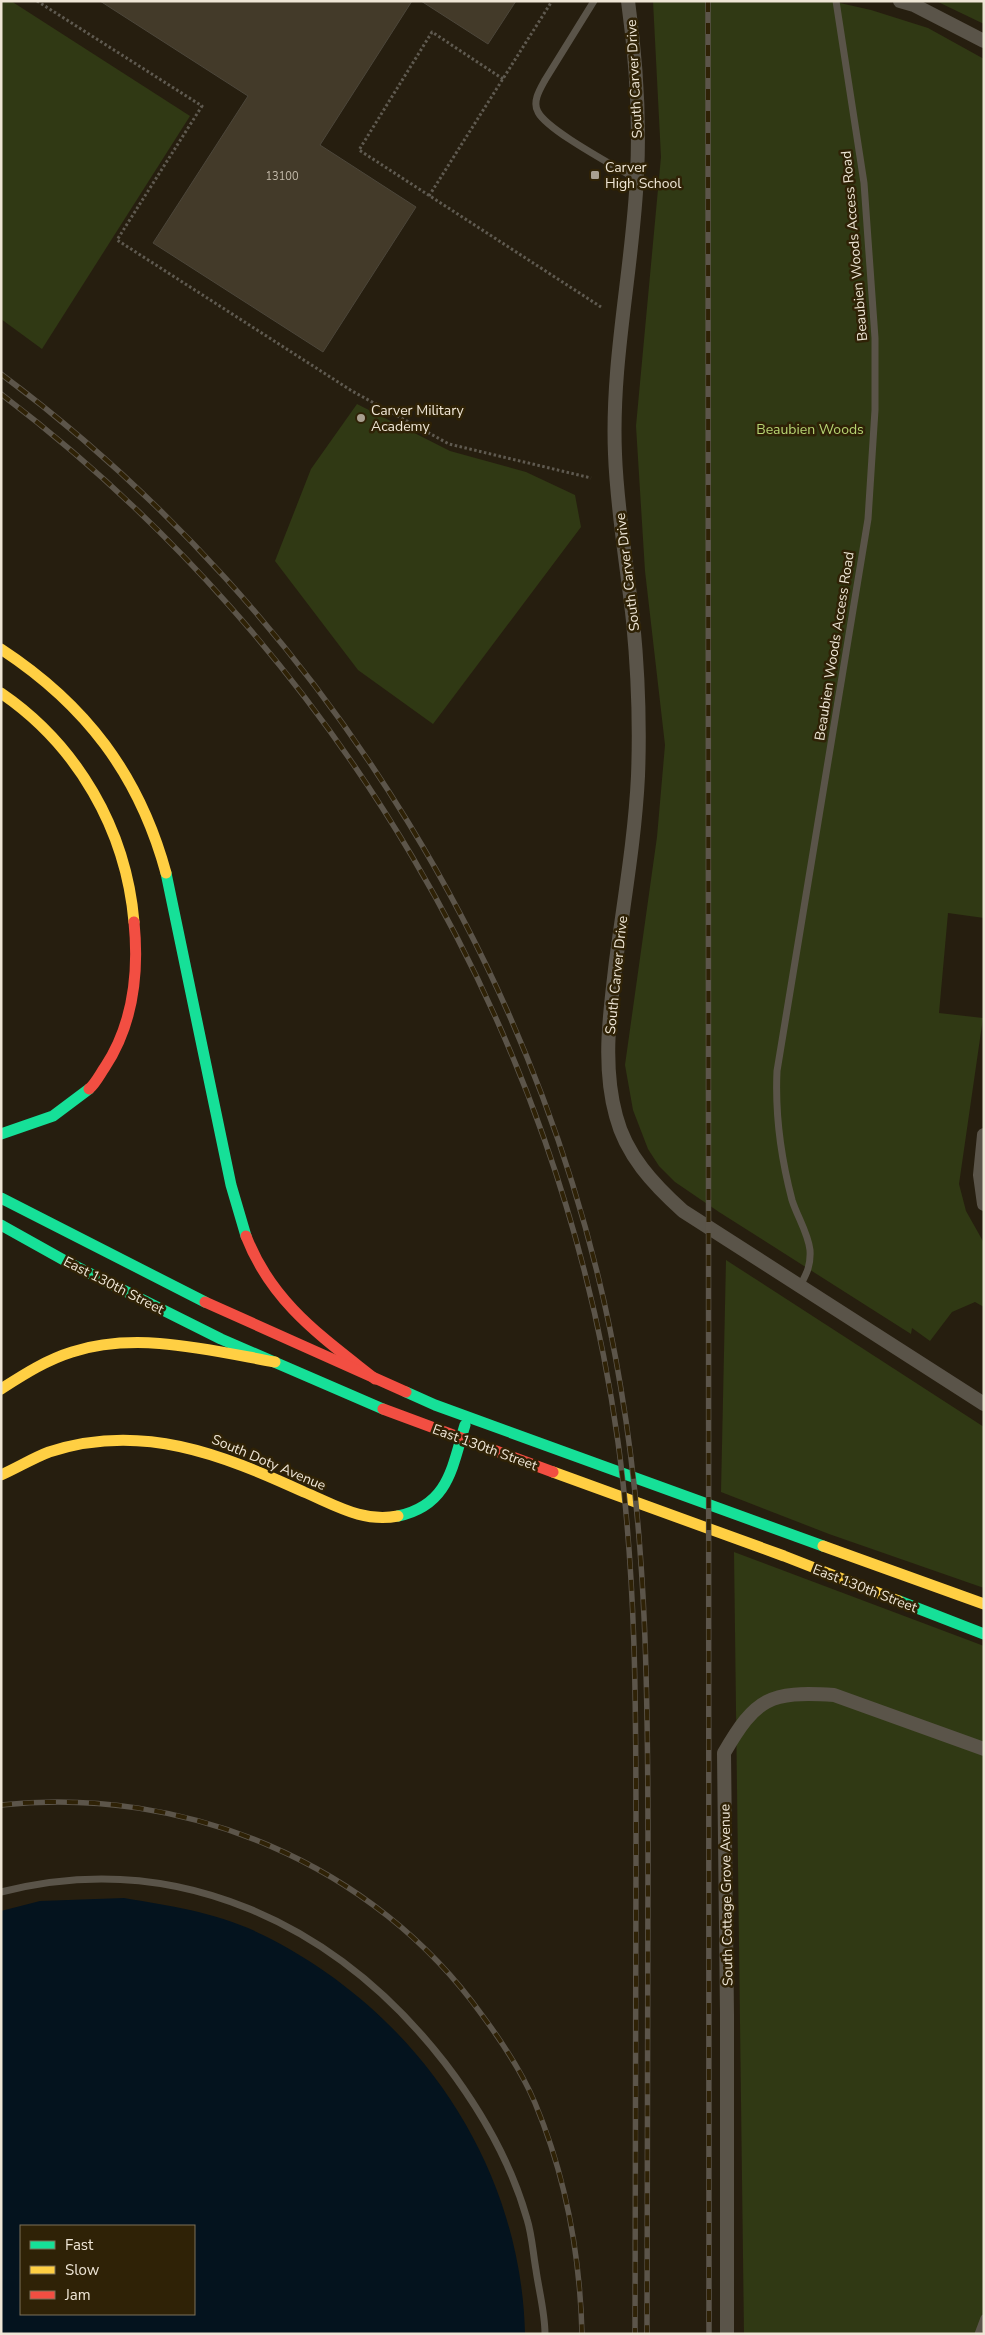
<svg xmlns="http://www.w3.org/2000/svg" width="985" height="2335" font-family="'Nunito Sans',sans-serif">
<style>
.green{fill:#303914}
.water{fill:#04131e;fill-rule:evenodd}
.building{fill:#433a29;stroke:#4c463a}
.lines{fill:none;stroke-linecap:round;stroke-linejoin:round}
.path{stroke:#5f5a50;stroke-width:3;stroke-dasharray:2.5 2.5;stroke-linecap:butt}
.lane{stroke:#5a5449;stroke-width:7}
.street{stroke:#5a5449;stroke-width:14}
.fast{stroke:#16e098;stroke-width:11}
.slow{stroke:#ffcf43;stroke-width:11}
.jam{stroke:#f24e42;stroke-width:11}
.rail-casing{stroke:#5c554a;stroke-width:5.5}
.rail{stroke:#2f2206;stroke-width:4;stroke-dasharray:11;stroke-linecap:butt}
.poi-dot{fill:#a9a090;stroke:#2f2206;stroke-width:2}
.labels{text-anchor:middle;stroke-width:5;stroke-linejoin:round;paint-order:stroke}
.number-label{font-size:11px;fill:#c4bbab}
.street-label{font-size:14px;fill:#efe6d6;stroke:#2f2206}
.poi-label{font-size:14px;fill:#efe6d6;stroke:#2f2206;text-anchor:start}
.park-label{font-size:14px;fill:#b7d473;stroke:#2f2206}
</style>
<rect width="100%" height="100%" fill="#261e0f"/>
<g class="green">
<path d="M1 1H11L190 116 42 349 1 319Z"/>
<path d="M653 1H831L871 10 928 28 984 59V918L948 913 939 1013 983 1018 959 1184 966 1211 984 1243V1307L975 1302 952 1312 930 1341 912 1328 911 1334 719 1212 675 1182 659 1166 648 1149 633 1110 625 1065 657 837 665 745 645 571 636 426 661 157Z"/>
<path d="M936 1H984V24Z"/>
<path d="M357 404 450 451 526 472 575 495 581 527 433 724 358 670 275 561 311 469Z"/>
<path d="M726 1260 984 1427V1588L829 1534 721 1492Z"/>
<path d="M734 1552 984 1646V2334H744Z"/>
</g>
<path class="water" d="M124 1898C171 1906 220 1913 263 1935 415 2010 521 2162 525 2334H1V1911L40 1901ZM21 2226H194V2314H21Z"/>
<g class="building">
<path d="M100 1H412L320 145 416 207 323 352 153 243 248 96Z"/>
<path d="M421 1H516L488 44Z"/>
</g>
<g class="lines">
<g class="path">
<path d="M37 1 202 106 117 240 352 391 449 444 591 478"/>
<path d="M503 79 432 32 359 150 601 307"/>
<path d="M429 196 552 1"/>
</g>
<g class="lane">
<path d="M594 1 545 80C540 89 532 102 538 112 548 131 615 166 636 179"/>
<path d="M800 1286C807 1273 811 1265 810 1250 808 1233 797 1216 792 1200 781 1158 775 1114 777 1071L868 519 875 410V338L864 183 836 1"/>
<path d="M1 1892C177 1847 337 1924 445 2063 480 2109 511 2162 527 2219 532 2235 533 2253 536 2270 539 2291 545 2313 545 2334"/>
<path d="M978 2334 984 2318"/>
</g>
<g class="street">
<path d="M628 1C636 59 640 117 637 175 633 268 611 360 615 454 617 510 627 565 633 621 638 672 640 724 638 776 635 838 624 900 616 961 610 1012 602 1065 616 1116 626 1155 653 1184 683 1211L984 1404"/>
<path d="M900 1 914 5 984 41"/>
<path d="M984 1135 980 1175 984 1204"/>
<path d="M727 2334V2014L724 1753C756 1698 769 1691 834 1695L984 1749"/>
</g>
<g class="fast">
<path d="M166 873 231 1185 246 1236"/>
<path d="M1 1134 53 1116 89 1089"/>
<path d="M1 1198 205 1302"/>
<path d="M1 1225 69 1263 221 1339 383 1409"/>
<path d="M406 1392 435 1405 823 1546"/>
<path d="M398 1516C449 1505 452 1467 465 1425"/>
<path d="M899 1601 984 1634"/>
</g>
<g class="slow">
<path d="M1 649C85 704 139 774 166 873"/>
<path d="M1 693C77 745 126 829 134 922"/>
<path d="M1 1389C23 1375 46 1360 72 1352 137 1331 209 1350 275 1362"/>
<path d="M553 1472 784 1556 899 1601"/>
<path d="M1 1475C17 1468 33 1458 49 1452 141 1422 221 1454 304 1492 335 1505 363 1523 398 1516"/>
<path d="M823 1546 984 1604"/>
</g>
<g class="jam">
<path d="M89 1089C96 1083 100 1074 105 1067 134 1023 139 972 134 922"/>
<path d="M246 1236C272 1303 321 1336 375 1379"/>
<path d="M205 1302 406 1392"/>
<path d="M383 1409 553 1472"/>
</g>
<defs>
<g id="rail">
<path d="M708 1 709 2334"/>
<path d="M1 374C325 615 556 990 621 1389 647 1543 648 1699 648 1855 648 2015 647 2174 647 2334"/>
<path d="M1 394C333 646 561 1028 618 1442 637 1581 636 1721 636 1861 636 2018 636 2176 635 2334"/>
<path d="M1 1805C185 1785 374 1864 482 2015 502 2042 522 2072 535 2103 566 2177 580 2254 582 2334"/>
</g>
</defs>
<use href="#rail" class="rail-casing"/>
<use href="#rail" class="rail"/>
</g>
<g class="poi-dot">
<rect x="590" y="170" width="10" height="10" rx="2.5"/>
<circle cx="361" cy="418" r="5"/>
</g>
<g class="labels">
<g class="number-label">
<text x="282" y="180">13100</text>
</g>
<g class="street-label">
<text transform="translate(634 79) rotate(-93)" y="5">South Carver Drive</text>
<text transform="translate(854 246) rotate(-95)" y="5">Beaubien Woods Access Road</text>
<text transform="translate(627 572) rotate(-97)" y="5">South Carver Drive</text>
<text transform="translate(834 646) rotate(-81)" y="5">Beaubien Woods Access Road</text>
<text transform="translate(616 975) rotate(-84)" y="5">South Carver Drive</text>
<text transform="translate(114 1285) rotate(27)" y="5">East 130th Street</text>
<text transform="translate(485 1447) rotate(20)" y="5">East 130th Street</text>
<text transform="translate(269 1462) rotate(23)" y="5">South Doty Avenue</text>
<text transform="translate(865 1588) rotate(21)" y="5">East 130th Street</text>
<text transform="translate(726 1895) rotate(-91)" y="5">South Cottage Grove Avenue</text>
</g>
<g class="poi-label">
<text x="605" y="172">Carver<tspan x="605" dy="16">High School</tspan></text>
<text x="371" y="415">Carver Military<tspan x="371" dy="16">Academy</tspan></text>
</g>
<g class="park-label">
<text x="810" y="434">Beaubien Woods</text>
</g>
</g>
<rect width="985" height="2335" fill="none" stroke="#efe6d6" stroke-width="5"/>
<rect x="20" y="2225" width="175" height="90" fill="#2f2206" stroke="#7c7059"/>
<rect x="30" y="2241" width="25" height="8" fill="#16e098" stroke="#7c7059"/>
<text x="65" y="2250" font-size="15" fill="#efe6d6">Fast</text>
<rect x="30" y="2266" width="25" height="8" fill="#ffcf43" stroke="#7c7059"/>
<text x="65" y="2275" font-size="15" fill="#efe6d6">Slow</text>
<rect x="30" y="2291" width="25" height="8" fill="#f24e42" stroke="#7c7059"/>
<text x="65" y="2300" font-size="15" fill="#efe6d6">Jam</text>
</svg>
